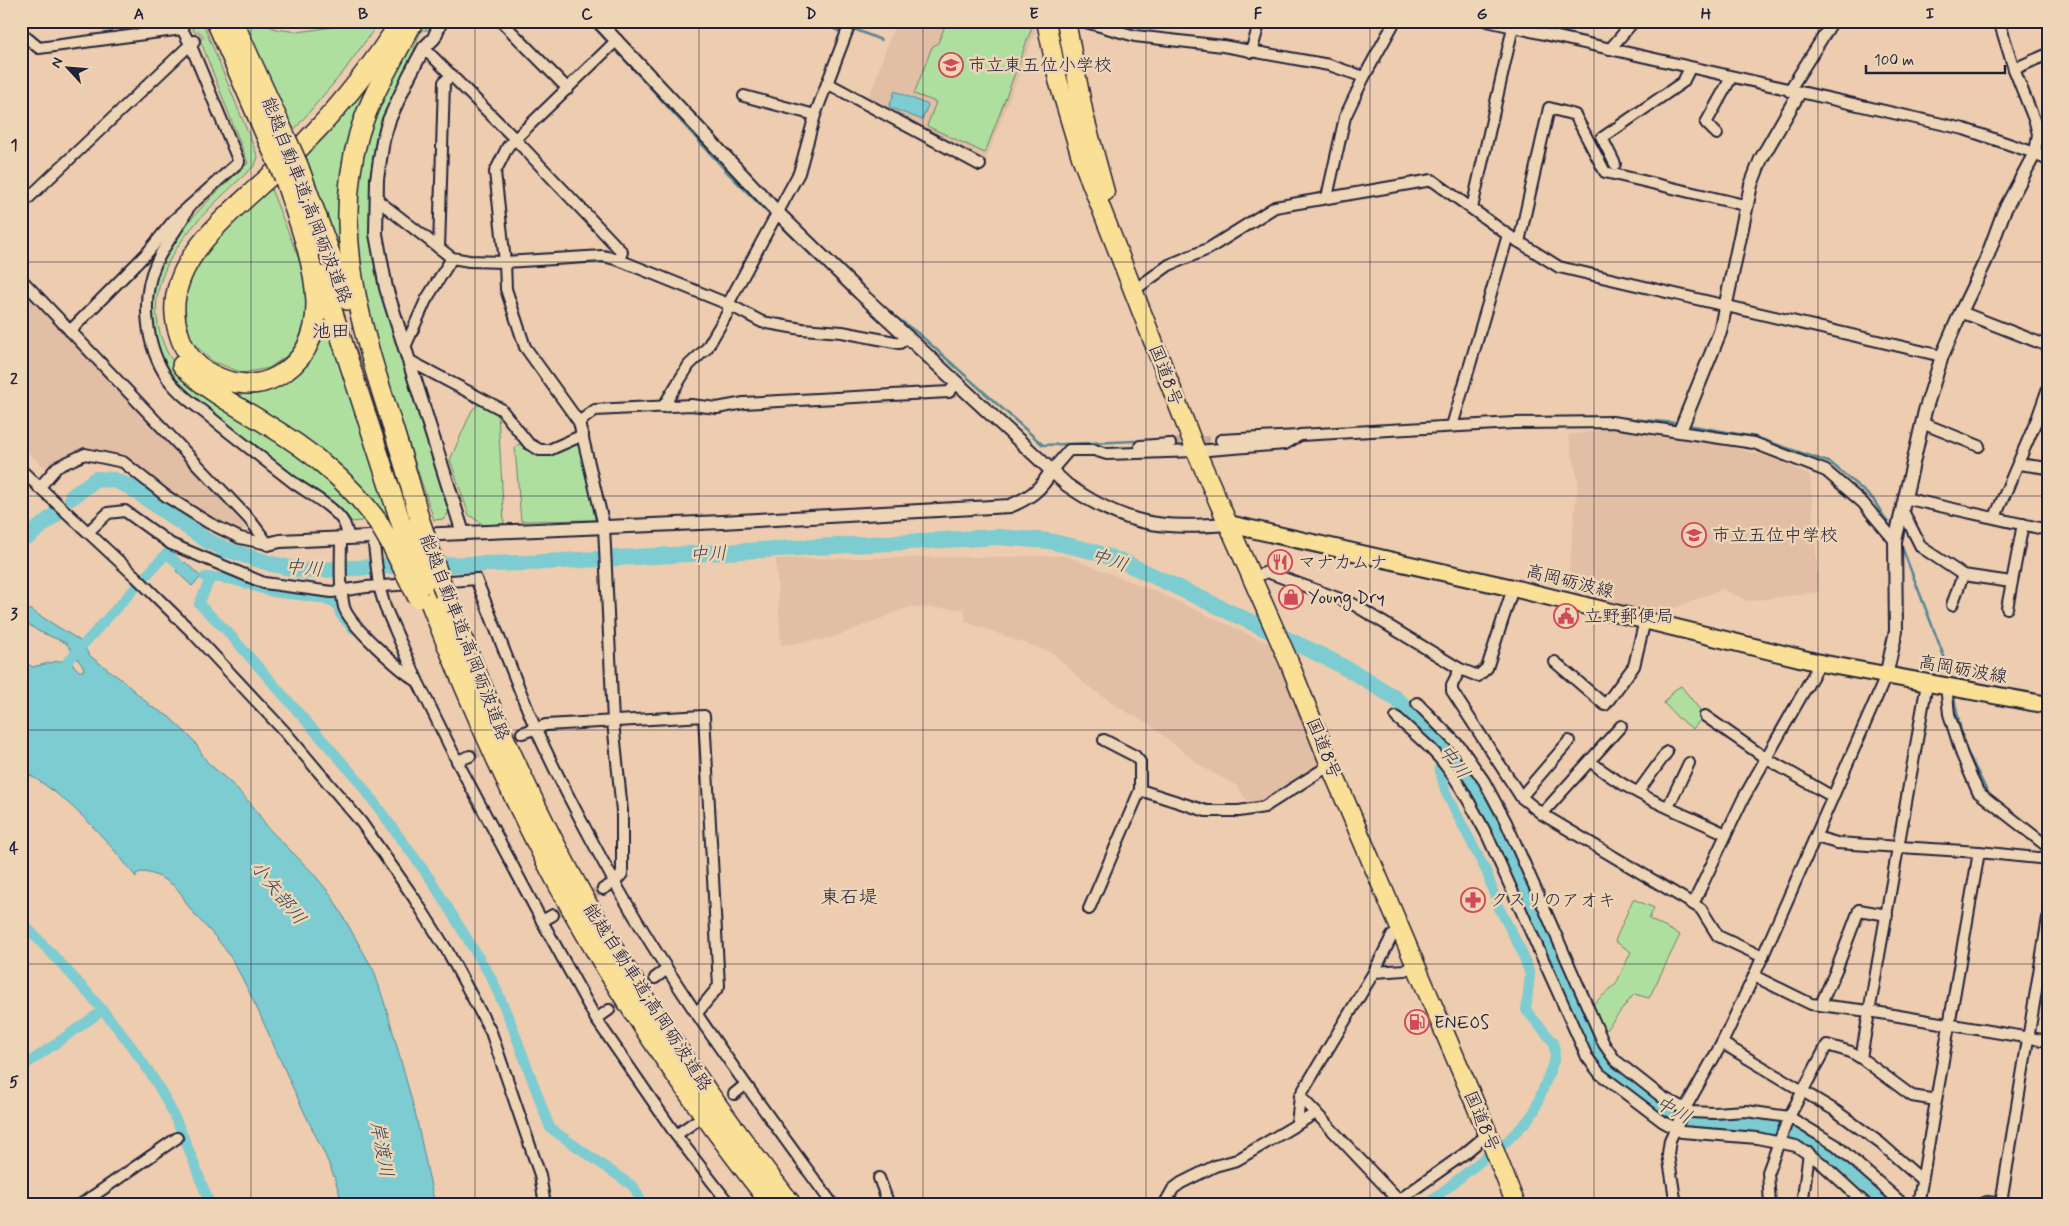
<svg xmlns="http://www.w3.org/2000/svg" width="2069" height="1226" font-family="Mynerve,'Klee One',sans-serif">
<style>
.built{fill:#e1bea4}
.green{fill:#afdf9f;stroke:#68806d}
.water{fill:#7bccd1;stroke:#578895}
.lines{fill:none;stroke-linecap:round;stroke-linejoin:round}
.stream{stroke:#578895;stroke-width:2.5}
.canal{stroke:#7bccd1;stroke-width:10}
.river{stroke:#7bccd1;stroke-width:16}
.minor-tunnel{stroke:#c4aa98;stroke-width:10;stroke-dasharray:10 5;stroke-linecap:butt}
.minor-casing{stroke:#22223b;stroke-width:14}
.tertiary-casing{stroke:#22223b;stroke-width:16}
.primary-casing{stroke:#22223b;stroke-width:20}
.trunk-casing{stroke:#22223b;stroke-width:21}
.motorway-casing{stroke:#22223b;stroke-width:22}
.minor{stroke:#eed5b6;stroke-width:10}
.tertiary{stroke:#eed5b6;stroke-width:12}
.primary{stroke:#fadf96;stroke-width:16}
.trunk{stroke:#fadf96;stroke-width:18}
.motorway{stroke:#fadf96;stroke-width:19}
.motorway-bridge-casing{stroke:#22223b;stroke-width:22;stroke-linecap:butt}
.motorway-bridge{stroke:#fadf96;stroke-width:19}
.grid{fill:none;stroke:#22223b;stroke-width:1;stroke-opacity:0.55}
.labels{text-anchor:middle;stroke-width:5;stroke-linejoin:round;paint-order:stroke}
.poi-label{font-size:18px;fill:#22223b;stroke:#eed5b6;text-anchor:start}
.street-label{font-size:18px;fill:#22223b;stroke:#eed5b6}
.neighbourhood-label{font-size:19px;fill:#22223b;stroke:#eed5b6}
.water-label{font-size:19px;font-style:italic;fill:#344459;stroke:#eed5b6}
.neatline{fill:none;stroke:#22223b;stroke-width:2}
.grid-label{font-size:16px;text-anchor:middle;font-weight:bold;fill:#22223b}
</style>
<rect width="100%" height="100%" fill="#edccaf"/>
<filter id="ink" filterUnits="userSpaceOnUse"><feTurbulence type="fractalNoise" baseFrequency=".02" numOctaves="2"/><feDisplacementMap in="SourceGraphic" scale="10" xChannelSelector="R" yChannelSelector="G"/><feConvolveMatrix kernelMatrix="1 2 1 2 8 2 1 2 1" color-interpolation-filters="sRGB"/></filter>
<g filter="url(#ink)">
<g class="built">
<path d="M896 21H1034L1036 30 985 162 868 100Z"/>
<path d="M21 286 237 515 247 526 239 534 213 520 172 494 135 464 111 453 92 449 69 454 48 470 21 446Z"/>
<path d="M1610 429 1726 446 1773 458 1810 476 1819 592 1748 601 1723 589 1661 613 1567 592 1578 481 1568 435Z"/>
<path d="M1065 556 1150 589 1272 645 1323 768 1278 796 1249 804 1237 786 1201 766 1149 724 1115 705 1084 683 1053 653 966 622 964 609 909 607 831 638 781 645 776 559Z"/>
</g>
<g class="green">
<path d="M188 21H202L258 157 255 165C210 208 140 263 160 333 163 345 169 358 177 366 190 380 217 400 233 412 261 432 294 448 321 470 338 484 352 504 367 520L352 522 346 514C314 491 283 468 251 444 220 421 183 397 163 362 148 337 148 288 161 263 181 223 216 193 248 163L201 42Z"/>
<path d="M242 21H258L276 29 298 32 333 27 350 21H380L344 71 294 130Z"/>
<path d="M420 21H436L431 30H422L414 46 415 56 394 97 371 215 451 509 444 519 434 520C420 477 405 434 392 390 367 312 340 224 365 141 377 99 401 60 420 21Z"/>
<path d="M947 21H1030L1031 30 985 153 927 126 936 102 914 94 932 47 938 43Z"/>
<path d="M386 47 365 99 343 259 304 151Z"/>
<path d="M269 184 304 272 307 308 306 327 298 348 269 368 243 373 212 361 191 341 182 319 183 298 193 264Z"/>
<path d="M323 314 327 320 390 517 382 519 215 385 276 387Z"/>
<path d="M479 404 498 414 504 524 484 525 469 515 450 460 472 410Z"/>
<path d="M519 444C526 446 529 452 535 455 544 458 567 447 577 444L583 449 595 520 521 521 515 447Z"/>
<path d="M1681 686 1704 715 1693 729 1677 717 1664 703 1673 691Z"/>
<path d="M1633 899 1654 908 1649 919 1680 935 1649 998 1634 994 1605 1031 1591 1006 1616 984 1631 952 1615 941Z"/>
</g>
<g class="water">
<path d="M895 91 928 105 922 120 889 107Z"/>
<path d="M182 562 183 564 185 562 200 576 205 575 204 579 200 578 192 586 176 571Z"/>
<path d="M21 604 79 640 90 656 122 680 152 707 168 716 180 727 194 741 207 762 231 783 252 805 269 829 312 872 331 895 374 971 388 1014 415 1112 435 1205H342C335 1168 315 1137 300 1103 278 1057 259 1008 234 963 221 940 207 929 191 910 186 904 184 897 179 891 172 882 146 867 136 874V877C104 836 67 795 21 770V673L27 675 29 673 21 665V658L32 667 58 661H69L79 671H83L84 668 66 643 38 631 21 619Z"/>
</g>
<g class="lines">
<g class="stream">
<path d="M588 21 610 44"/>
<path d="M818 21 842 33"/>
<path d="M854 29 881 40"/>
<path d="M614 48 727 172 772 217"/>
<path d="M776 221 815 259 825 267"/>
<path d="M893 315 919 334 1043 445 1159 440"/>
<path d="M1606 417 1678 423"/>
<path d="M1396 425 1421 423"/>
<path d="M1688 425 1755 437 1831 463 1873 499 1893 531"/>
<path d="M1900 542 1950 672 1952 682"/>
<path d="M1953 693 1964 745 1989 795"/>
<path d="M2015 815 2048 840"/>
</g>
<g class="canal">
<path d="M221 556 225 549"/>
<path d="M205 577C232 577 245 584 269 591 292 596 317 594 338 605L340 614 353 629"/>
<path d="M144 578 167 553 179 565"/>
<path d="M210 579 199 604 226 630 357 779 431 880 492 979 511 1023 550 1128 634 1187 643 1205"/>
<path d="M60 670 135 588"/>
<path d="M1448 760 1454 755"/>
<path d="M1441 766 1439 768 1446 793 1487 873 1497 904 1522 952 1530 975 1526 1010 1554 1043 1555 1058 1534 1112 1527 1121 1503 1145"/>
<path d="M21 921C71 974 123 1027 160 1089 181 1125 195 1166 210 1205"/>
<path d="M21 1068 102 1011"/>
<path d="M1426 1205 1487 1156"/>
</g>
<g class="river">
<path d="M72 497 96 479 114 480 130 487 206 540 225 549 272 564 304 571 388 566 527 563 998 537 1049 541 1092 551 1126 563 1327 658 1362 677 1395 698 1419 719 1454 755 1499 828 1536 912 1583 1011 1595 1041 1610 1064 1645 1093 1671 1112 1700 1123 1753 1126 1767 1125 1809 1136 1853 1171 1890 1205"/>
<path d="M21 533 29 536 56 514"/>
</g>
<g class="minor-tunnel">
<path d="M195 40 214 21"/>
<path d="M1170 444 1221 440"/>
<path d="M470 756 522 733"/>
<path d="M553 915 603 889"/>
<path d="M609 1010 655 978"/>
</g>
<defs>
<g id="minor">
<path d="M501 21 568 89"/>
<path d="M1082 21 1135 36 1223 46 1329 65 1364 77"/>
<path d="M1487 21 1964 129 2035 153 2038 134 2035 122 2014 69 1999 21"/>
<path d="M21 33 39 48 182 29"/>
<path d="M424 48 515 139 622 252 619 260"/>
<path d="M1610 49 1634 21"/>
<path d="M1251 52 1260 21"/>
<path d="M2014 69 2048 54"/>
<path d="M827 83 980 165"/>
<path d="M1789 91 1833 21"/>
<path d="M744 96 815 115"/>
<path d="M1717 134 1706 123 1731 78"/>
<path d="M1615 164 1602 138 1683 82 1690 68"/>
<path d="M1327 197 1345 117 1364 77 1395 21"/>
<path d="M376 199 452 258 469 261 505 262 603 256 619 260 728 304 762 322 802 329 842 332 900 343 908 336"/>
<path d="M21 205 194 41"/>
<path d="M189 207C180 227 165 243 156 263 140 298 146 348 168 379 179 394 196 406 210 417 238 440 266 461 294 483 308 493 336 508 344 523 346 527 347 533 349 537"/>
<path d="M1472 208 1513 27"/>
<path d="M1519 242 1549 108 1575 115 1605 172 1740 204"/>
<path d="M439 248 444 82 452 75"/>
<path d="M21 279 250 520 268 544"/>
<path d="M1133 291 1169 265 1208 249 1275 207 1432 180 1508 235 1559 267 1942 356"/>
<path d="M1961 312 2048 346"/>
<path d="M70 331 148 252 174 220 239 162 191 46 182 29 174 21"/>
<path d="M405 347 426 300 452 258"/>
<path d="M410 361 501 409 529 444 540 450H549L583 435"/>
<path d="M663 407 689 365 707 348 728 312V304L799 173 815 115 851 21"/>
<path d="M579 422 595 410 691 405 717 408 744 403 949 392 957 383"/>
<path d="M1922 423 1979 446"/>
<path d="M1452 426 1508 235"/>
<path d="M1221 440 1298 436"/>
<path d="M1140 446 1170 444"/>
<path d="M2018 464 2048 468"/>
<path d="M21 470 136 577 191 631 285 732 361 822 414 898 448 952 491 1032 540 1175 545 1205"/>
<path d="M1051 471 1069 450H1094L1107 454 1196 451 1285 444 1300 435 1514 423 1612 422 1754 443 1826 471 1863 503 1895 541"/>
<path d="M39 488 57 467 85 454 123 462 166 496 209 523 240 538 268 544"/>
<path d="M1904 498 2048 530"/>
<path d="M1902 509 1921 547 1963 575 2011 582"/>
<path d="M1995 517 2037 419 2048 388"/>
<path d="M88 532 108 513 125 511 171 544 264 583 332 592 366 587 413 584"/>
<path d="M373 537 379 586 385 607 418 682 457 761 542 921 596 1019 676 1135 730 1205"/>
<path d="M341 538C341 560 339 585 344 607 349 625 400 670 417 681"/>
<path d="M1252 578 1267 572 1351 603 1460 669 1478 676 1487 668 1513 588"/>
<path d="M438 582 476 579C496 628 514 678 535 727 552 765 571 802 591 839 659 969 747 1087 833 1205"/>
<path d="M1952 605 1963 575"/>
<path d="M2007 608 2023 524"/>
<path d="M1555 662 1605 705 1634 666 1645 620"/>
<path d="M1460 669 1452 685V691L1521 797 1542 814 1693 904"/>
<path d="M1946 686 1949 714 1962 755 1978 792 2048 847"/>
<path d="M1417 703 1461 748 1484 781 1506 822 1604 1044 1615 1060 1662 1097 1691 1112 1714 1113 1746 1111 1789 1117 1836 1145 1904 1205"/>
<path d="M1705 716 1767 759 1833 797"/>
<path d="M1396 717C1408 728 1420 738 1431 749 1456 774 1472 807 1488 837L1587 1057 1600 1074 1662 1121 1682 1132 1757 1138 1796 1146 1820 1162 1867 1205"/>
<path d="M522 733 546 725 704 716 719 986 697 1013"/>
<path d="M1104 740 1135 756 1140 762V790"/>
<path d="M457 761 470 756"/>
<path d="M1590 761C1629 794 1680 812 1726 834"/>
<path d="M1638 792 1667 752"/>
<path d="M1521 797 1569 741"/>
<path d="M1668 807 1689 763"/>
<path d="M1542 814 1621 726"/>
<path d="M1816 837 1837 843 1979 852 2048 859"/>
<path d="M603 889 615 882 622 874V811L613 722 604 526 579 422 525 347 506 289 505 262 495 172 508 146 617 40"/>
<path d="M1089 909 1140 790 1206 811H1239L1264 807 1330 765"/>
<path d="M542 921 553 915"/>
<path d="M1763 957 1718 936 1701 909 1693 904 1743 799 1820 663"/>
<path d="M1374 972 1405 970 1416 965"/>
<path d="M1754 976 1811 1004 1869 1011 2048 1041"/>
<path d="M655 978 666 970"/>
<path d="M1821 1004 1837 968 1859 910 1887 915"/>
<path d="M596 1019 609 1010"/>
<path d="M1722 1043 1836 1111 1880 1143 1922 1180"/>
<path d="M1861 1058 1927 683"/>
<path d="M734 1094 745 1085"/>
<path d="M1316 1113 1300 1096 1374 972 1392 936 1402 932"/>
<path d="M1297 1124 1300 1096"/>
<path d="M676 1135 696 1121"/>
<path d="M879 1178 889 1205"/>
<path d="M2001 1203 2048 918"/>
<path d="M80 1205 177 1138"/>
<path d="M1164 1205 1173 1189 1181 1183 1215 1166 1237 1160 1316 1113 1403 1205"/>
<path d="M1390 1205 1399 1200 1464 1154 1488 1134"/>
<path d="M1676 1205 1668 1154 1670 1140 1683 1112 1722 1043 1754 976 1886 676"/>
<path d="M1770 1205 1768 1172 1779 1142 1789 1117 1827 1045 1851 1052 1861 1058 1912 1096 1936 1100"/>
<path d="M1802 1205 1809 1153"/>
<path d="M1918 1205 1979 852"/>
<path d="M1979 1205 1987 1202 2011 1205"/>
</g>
<g id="tertiary">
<path d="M441 21 434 38 424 48 409 76 389 120 383 140 377 179 376 234 386 288 463 533"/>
<path d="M598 21 778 213 860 293 1067 485C1126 526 1160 529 1229 524"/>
<path d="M1680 431 1720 332 1751 185 1761 159 1799 93"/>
<path d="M418 535 722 522 1010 506C1029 498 1041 490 1051 471"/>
<path d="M268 544 280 541 393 536"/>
<path d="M1886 676 1896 631 1895 541 1925 411 1942 356 1961 312 1986 260 2004 211 2035 153 2048 159"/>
</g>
<path id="primary" d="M1229 524 1513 588 1820 663 2048 705"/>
<g id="trunk">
<path d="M1046 21 1058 80 1081 157 1196 451 1289 662 1330 765 1488 1134 1516 1205"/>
<path d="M1066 21 1084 115 1105 192"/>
</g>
<g id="motorway">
<path d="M216 21 270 145"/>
<path d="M233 21 283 131"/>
<path d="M413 22C394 59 371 94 359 134 321 266 389 392 419 518"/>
<path d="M298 165 347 300"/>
<path d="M284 177C302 236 350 338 276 377 256 388 232 385 211 374 195 366 184 351 179 334 158 272 219 223 258 187 276 171 294 155 310 137 344 102 374 63 401 21"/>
<path d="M321 276 400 520"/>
<path d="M182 365C205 390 234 404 263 422 308 449 347 479 378 522"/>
<path d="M445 594C486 702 533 808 590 909 649 1013 719 1111 792 1205"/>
<path d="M428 597C471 707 518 814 576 917 633 1018 700 1113 772 1205"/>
</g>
</defs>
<use href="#minor" class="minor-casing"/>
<use href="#tertiary" class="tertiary-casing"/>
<use href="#primary" class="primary-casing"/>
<use href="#trunk" class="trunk-casing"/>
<use href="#motorway" class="motorway-casing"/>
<use href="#minor" class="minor"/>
<use href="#tertiary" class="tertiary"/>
<use href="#primary" class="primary"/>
<use href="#trunk" class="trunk"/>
<use href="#motorway" class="motorway"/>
<defs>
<g id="motorway-bridge">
<path d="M283 131 298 165"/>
<path d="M270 145 284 177"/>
<path d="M419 518 445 594"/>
<path d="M400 520 423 584"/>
<path d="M378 522 393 548 418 598"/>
</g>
</defs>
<use href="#motorway-bridge" class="motorway-bridge-casing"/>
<use href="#motorway-bridge" class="motorway-bridge"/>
</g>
</g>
<path class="grid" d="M251 21V1205M475 21V1205M699 21V1205M923 21V1205M1146 21V1205M1370 21V1205M1594 21V1205M1818 21V1205M21 262H2048M21 496H2048M21 730H2048M21 964H2048"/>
<defs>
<symbol id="school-ring" viewBox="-11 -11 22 22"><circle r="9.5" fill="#eed5b6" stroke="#d1495b" stroke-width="1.5"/><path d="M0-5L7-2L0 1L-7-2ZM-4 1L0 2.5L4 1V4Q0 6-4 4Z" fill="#d1495b"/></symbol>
<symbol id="restaurant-ring" viewBox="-11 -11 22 22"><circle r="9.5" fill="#eed5b6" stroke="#d1495b" stroke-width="1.5"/><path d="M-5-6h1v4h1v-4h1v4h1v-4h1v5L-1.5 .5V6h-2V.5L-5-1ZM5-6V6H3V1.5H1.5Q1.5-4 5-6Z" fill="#d1495b"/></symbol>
<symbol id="shop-ring" viewBox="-11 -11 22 22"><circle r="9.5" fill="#eed5b6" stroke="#d1495b" stroke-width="1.5"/><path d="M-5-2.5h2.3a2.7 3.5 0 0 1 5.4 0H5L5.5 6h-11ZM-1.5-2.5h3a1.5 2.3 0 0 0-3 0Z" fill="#d1495b"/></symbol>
<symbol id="civic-ring" viewBox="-11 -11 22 22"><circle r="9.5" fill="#eed5b6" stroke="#d1495b" stroke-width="1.5"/><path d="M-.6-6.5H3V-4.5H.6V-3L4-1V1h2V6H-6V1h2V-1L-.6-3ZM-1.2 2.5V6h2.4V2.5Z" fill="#d1495b"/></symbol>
<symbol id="pharmacy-ring" viewBox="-11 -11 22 22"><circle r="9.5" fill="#eed5b6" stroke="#d1495b" stroke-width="1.5"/><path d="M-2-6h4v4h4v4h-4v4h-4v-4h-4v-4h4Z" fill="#d1495b"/></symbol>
<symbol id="fuel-ring" viewBox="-11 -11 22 22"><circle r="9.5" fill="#eed5b6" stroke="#d1495b" stroke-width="1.5"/><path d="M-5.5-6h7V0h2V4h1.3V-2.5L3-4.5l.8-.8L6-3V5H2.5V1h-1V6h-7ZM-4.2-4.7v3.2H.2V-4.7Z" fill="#d1495b"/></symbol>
</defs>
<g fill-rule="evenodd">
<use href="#school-ring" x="937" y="51" width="28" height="28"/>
<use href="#school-ring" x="1680" y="521" width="28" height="28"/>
<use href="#restaurant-ring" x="1266" y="548" width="28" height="28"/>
<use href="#shop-ring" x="1277" y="583" width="28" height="28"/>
<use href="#civic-ring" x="1552" y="602" width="28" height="28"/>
<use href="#pharmacy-ring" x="1459" y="886" width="28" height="28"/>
<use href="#fuel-ring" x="1403" y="1008" width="28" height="28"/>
</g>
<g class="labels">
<g class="poi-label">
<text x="968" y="71">市立東五位小学校</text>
<text x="1712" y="541">市立五位中学校</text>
<text x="1298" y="568">マナカムナ</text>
<text x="1308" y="603">Young Dry</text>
<text x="1584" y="622">立野郵便局</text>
<text x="1490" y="906">クスリのアオキ</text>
<text x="1434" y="1028">ENEOS</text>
</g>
<g class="street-label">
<text transform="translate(307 200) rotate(69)" y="6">能越自動車道;高岡砺波道路</text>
<text transform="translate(1166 375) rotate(69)" y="6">国道8号</text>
<text transform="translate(1570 581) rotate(14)" y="6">高岡砺波線</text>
<text transform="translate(465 637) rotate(69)" y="6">能越自動車道;高岡砺波道路</text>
<text transform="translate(1963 669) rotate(10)" y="6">高岡砺波線</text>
<text transform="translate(1324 748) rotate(68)" y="6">国道8号</text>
<text transform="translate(648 997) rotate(57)" y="6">能越自動車道;高岡砺波道路</text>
<text transform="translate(1482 1121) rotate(67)" y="6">国道8号</text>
</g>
<g class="neighbourhood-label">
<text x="331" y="337">池田</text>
<text x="849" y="903">東石堤</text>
</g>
<g class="water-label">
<text transform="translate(708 553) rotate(-3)" y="7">中川</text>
<text transform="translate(1110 559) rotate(18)" y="7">中川</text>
<text transform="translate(304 567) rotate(5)" y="7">中川</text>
<text transform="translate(1455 761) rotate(53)" y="7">中川</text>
<text transform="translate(279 892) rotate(51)" y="7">小矢部川</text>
<text transform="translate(1674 1109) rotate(28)" y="7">中川</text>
<text transform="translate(383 1149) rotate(80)" y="7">岸渡川</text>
</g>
</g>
<rect width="2069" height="1226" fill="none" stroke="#eed5b6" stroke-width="55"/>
<g transform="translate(68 68) rotate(296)" stroke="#eed5b6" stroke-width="4" paint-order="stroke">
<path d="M0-4L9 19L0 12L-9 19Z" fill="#22223b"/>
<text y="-8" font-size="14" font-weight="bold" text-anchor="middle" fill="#22223b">N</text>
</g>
<path d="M1866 65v8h139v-8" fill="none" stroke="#22223b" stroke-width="2.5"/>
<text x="1874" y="65" font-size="15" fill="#22223b" stroke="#eed5b6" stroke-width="4" paint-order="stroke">100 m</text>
<rect x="28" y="28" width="2014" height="1170" class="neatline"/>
<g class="grid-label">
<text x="139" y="19">A</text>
<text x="363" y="19">B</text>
<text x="587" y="19">C</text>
<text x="811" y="19">D</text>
<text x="1034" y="19">E</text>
<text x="1258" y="19">F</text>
<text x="1482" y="19">G</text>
<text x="1706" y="19">H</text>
<text x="1930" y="19">I</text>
<text x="14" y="150">1</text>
<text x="14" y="384">2</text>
<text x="14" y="619">3</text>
<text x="14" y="853">4</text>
<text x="14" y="1087">5</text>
</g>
</svg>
